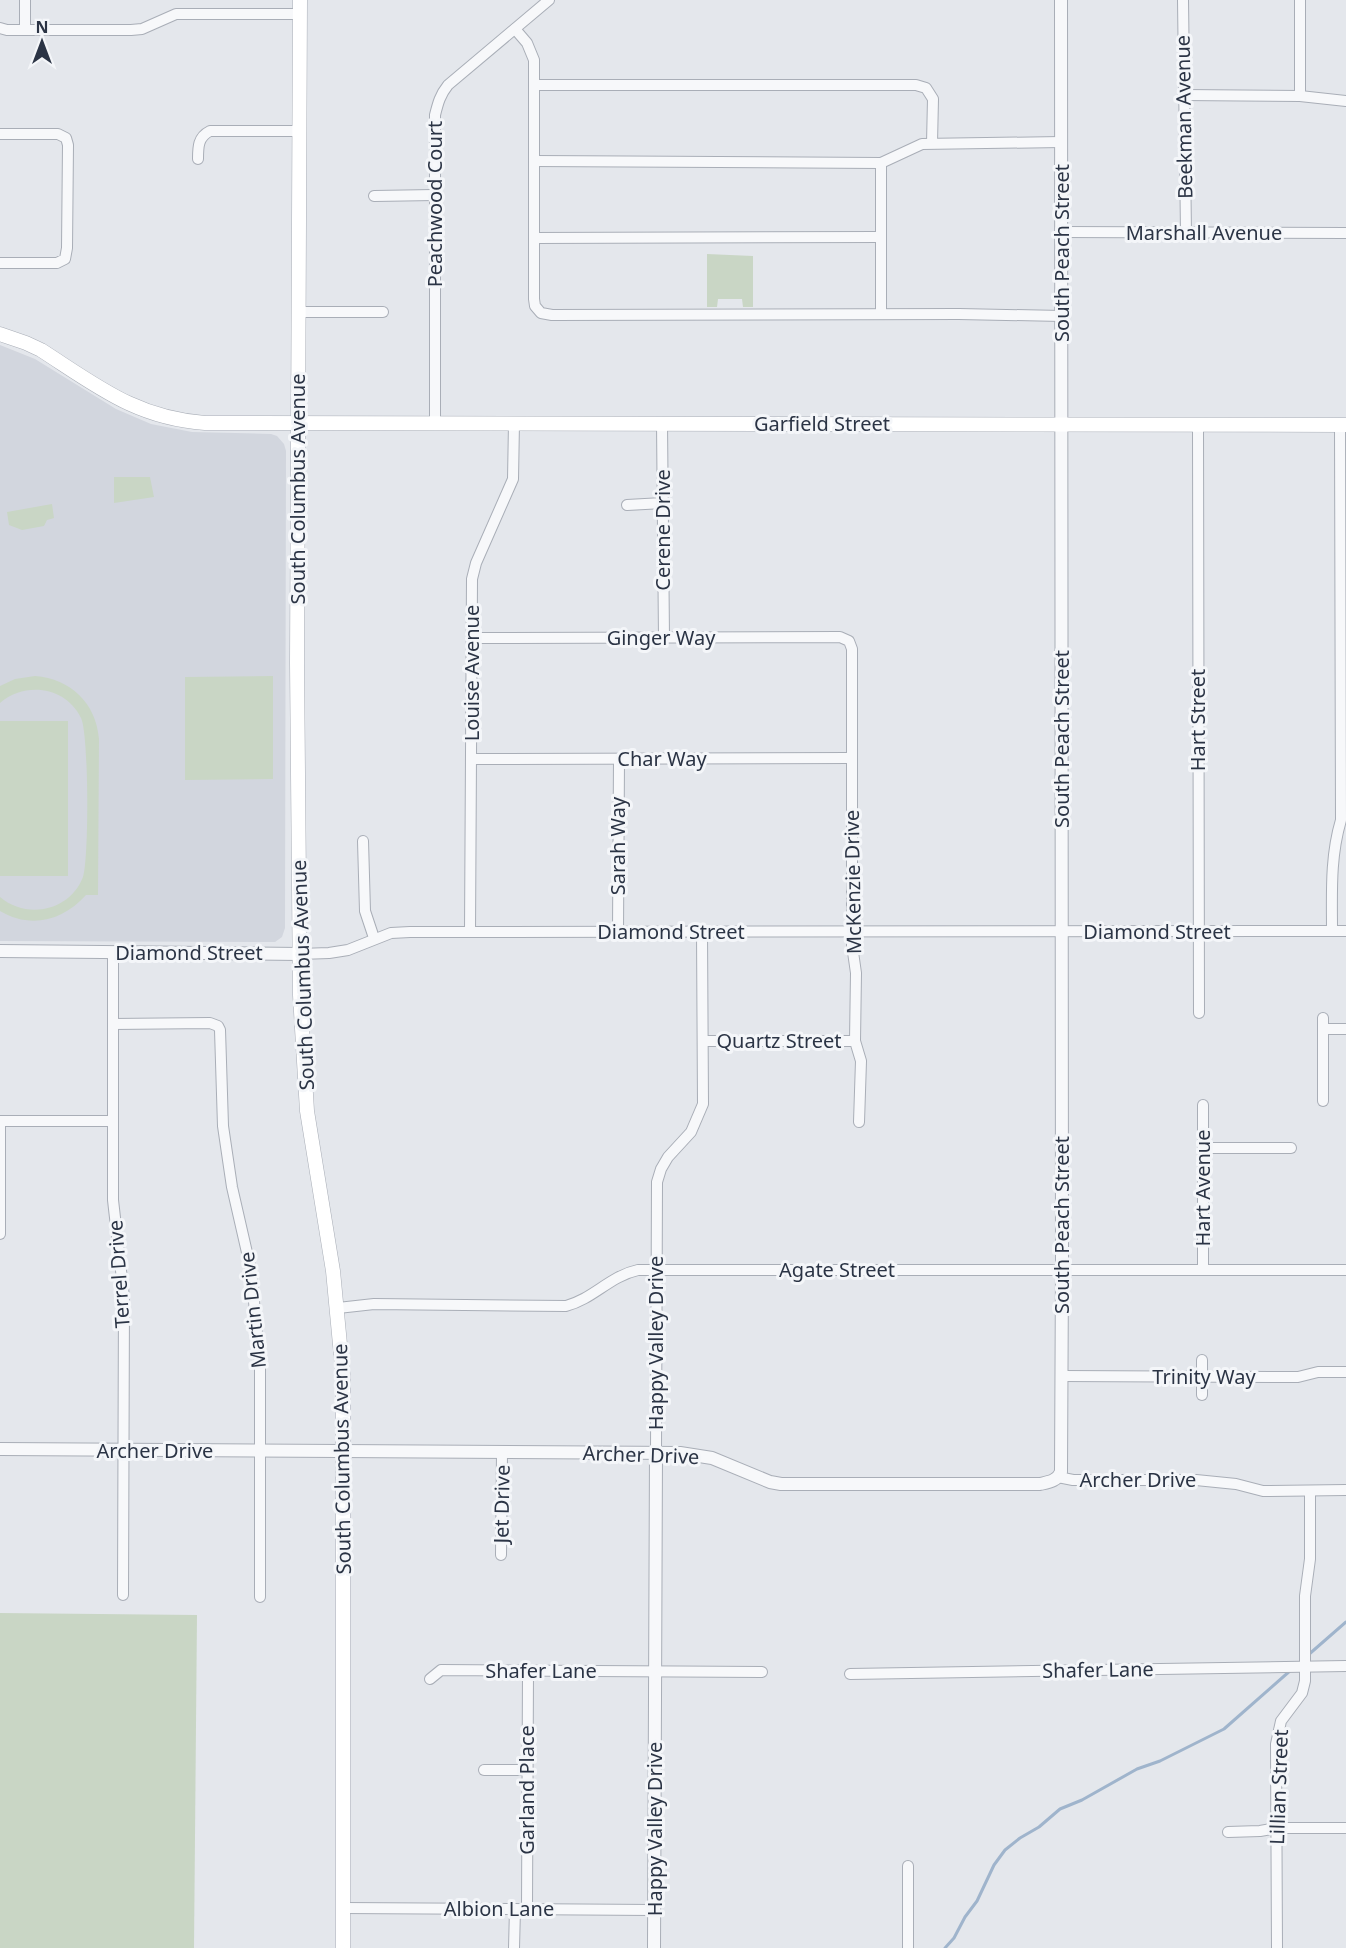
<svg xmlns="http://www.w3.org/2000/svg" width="1346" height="1948" font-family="'Noto Sans',sans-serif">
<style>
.built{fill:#d2d6de}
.green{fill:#c9d6c5}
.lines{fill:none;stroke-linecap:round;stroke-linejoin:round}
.stream{stroke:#9fb4cc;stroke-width:3}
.minor-casing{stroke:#a9aeb7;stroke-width:12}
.tertiary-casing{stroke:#a9aeb7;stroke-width:14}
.secondary-casing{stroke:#a9aeb7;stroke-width:15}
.minor{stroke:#f7f8fa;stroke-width:10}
.tertiary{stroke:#f7f8fa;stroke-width:12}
.secondary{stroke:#fff;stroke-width:14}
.labels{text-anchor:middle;stroke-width:6;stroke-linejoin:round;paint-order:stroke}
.street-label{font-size:20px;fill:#2b3445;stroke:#f4f6f9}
</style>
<rect width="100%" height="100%" fill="#e4e7ec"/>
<path class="built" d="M0 345 35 359 116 409 151 424 192 432 271 434 277 436 284 444 286 451 285 928 282 937 275 942 0 941Z"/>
<g class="green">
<path d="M707 254 753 256V307H743L742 299H718L717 307H707Z"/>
<path d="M114 477H150L154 497 114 503Z"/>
<path d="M52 504 54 518 47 520 44 526 22 530 9 525 7 512Z"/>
<path d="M35 676C71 679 96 703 99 739L98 895H86C63 921 30 929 0 911V897C27 920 70 911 83 877 89 860 89 734 81 718 66 687 26 681 0 703V686L15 679Z"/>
<path d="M273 676V779L185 780V677Z"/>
<rect x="0" y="721" width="68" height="155"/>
<path d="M0 1613 197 1615 194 1948H0Z"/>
</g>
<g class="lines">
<g class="stream">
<path d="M1307 1656 1346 1622"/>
<path d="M945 1948 954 1938 965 1917 977 1901 994 1865 1005 1850 1020 1838 1039 1827 1060 1809 1082 1800 1137 1769 1160 1761 1224 1729 1291 1670"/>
</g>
<defs>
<g id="minor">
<path d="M1183 0 1186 233"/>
<path d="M1300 0V96"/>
<path d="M0 28 7 30H131L142 29 176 14H300"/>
<path d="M515 29 527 43 534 60V299L535 306 541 313 552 315 959 314 1062 316"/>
<path d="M25 30V0"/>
<path d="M534 85H916L926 88 933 99 932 143"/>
<path d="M1183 95 1300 96 1346 101"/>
<path d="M0 134H58L66 138 68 145 67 248 65 259 57 263H0"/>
<path d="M198 159C198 147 198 137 210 131H300"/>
<path d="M534 161 881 163 922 144 1061 142"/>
<path d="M374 196 434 195"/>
<path d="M1062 232 1346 233"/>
<path d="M534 238 881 237"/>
<path d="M299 312H383"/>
<path d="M881 314V163"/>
<path d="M435 423V115C438 103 440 95 448 85L549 0"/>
<path d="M662 423 664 638"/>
<path d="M1198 426 1199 1013"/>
<path d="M627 505 663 503"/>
<path d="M472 638 840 637 849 641 852 649V945L856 973 855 1041 861 1061 859 1122"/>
<path d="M472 759 851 758"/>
<path d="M363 841 365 911 374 938"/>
<path d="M1332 931C1332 893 1330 857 1341 820L1340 425"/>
<path d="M470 932 472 579 476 563 513 479 514 423"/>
<path d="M618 932 619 759"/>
<path d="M113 952V1200L124 1297 123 1595"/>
<path d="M300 954 329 953 348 950 391 933 410 932 1346 931"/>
<path d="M1323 1018V1101"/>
<path d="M113 1024 210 1023 218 1026 220 1030 223 1126 232 1187 251 1270 260 1365V1597"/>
<path d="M1323 1029H1346"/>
<path d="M703 1041H855"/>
<path d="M0 1121H112"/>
<path d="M1203 1148H1291"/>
<path d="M0 1234V1121"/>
<path d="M1203 1270V1105"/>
<path d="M338 1308 374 1304 566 1306C593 1299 610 1276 638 1270H1346"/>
<path d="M1202 1360V1395"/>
<path d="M1062 1376 1298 1377 1318 1372H1346"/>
<path d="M656 1453 657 1182 661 1169 668 1157 691 1132 703 1104 702 932"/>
<path d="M1058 1477 1073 1480H1196L1236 1484 1263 1491 1346 1490"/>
<path d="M501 1555 502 1453"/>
<path d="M850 1674 1346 1666"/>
<path d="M430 1679 441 1670 762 1672"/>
<path d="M484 1770H527"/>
<path d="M1228 1832 1260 1831 1277 1828H1346"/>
<path d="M343 1908 654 1910"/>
<path d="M527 1909 528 1671"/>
<path d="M514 1948 515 1909"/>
<path d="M908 1948V1866"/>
<path d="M1277 1948 1276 1744 1281 1721 1302 1693 1305 1681V1596L1310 1559V1491"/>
</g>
<g id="tertiary">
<path d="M0 951 300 954"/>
<path d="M0 1449 680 1453 712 1458 770 1482 781 1484H1040C1049 1482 1057 1481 1061 1472L1062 1269 1061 0"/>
<path d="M654 1948 656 1453"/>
</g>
<g id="secondary">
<path d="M300 0 297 663 300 995 307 1111 333 1271 343 1376V1948"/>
<path d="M0 334 26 343 41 350C97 386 136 418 205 423 585 422 966 426 1346 425"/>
</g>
</defs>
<use href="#minor" class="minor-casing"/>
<use href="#tertiary" class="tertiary-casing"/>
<use href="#secondary" class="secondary-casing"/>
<use href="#minor" class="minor"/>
<use href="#tertiary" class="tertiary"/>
<use href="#secondary" class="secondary"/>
</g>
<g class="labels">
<g class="street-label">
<text transform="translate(1184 117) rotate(-91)" y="7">Beekman Avenue</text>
<text transform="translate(435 204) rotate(-90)" y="7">Peachwood Court</text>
<text x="1204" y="240">Marshall Avenue</text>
<text transform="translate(1062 253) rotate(-90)" y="7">South Peach Street</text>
<text x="822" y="431">Garfield Street</text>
<text transform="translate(298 489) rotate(-90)" y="7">South Columbus Avenue</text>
<text transform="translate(663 530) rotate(-90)" y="7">Cerene Drive</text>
<text x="661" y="645">Ginger Way</text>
<text transform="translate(472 673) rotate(-90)" y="7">Louise Avenue</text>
<text transform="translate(1198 720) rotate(-90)" y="7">Hart Street</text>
<text transform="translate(1062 739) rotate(-90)" y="7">South Peach Street</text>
<text x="662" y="766">Char Way</text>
<text transform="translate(618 846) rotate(-90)" y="7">Sarah Way</text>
<text transform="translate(853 882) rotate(-91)" y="7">McKenzie Drive</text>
<text x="671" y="939">Diamond Street</text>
<text x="1157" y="939">Diamond Street</text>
<text x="189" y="960">Diamond Street</text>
<text transform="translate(303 975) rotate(-92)" y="7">South Columbus Avenue</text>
<text x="779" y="1048">Quartz Street</text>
<text transform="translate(1203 1188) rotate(-90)" y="7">Hart Avenue</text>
<text transform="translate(1062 1225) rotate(-90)" y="7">South Peach Street</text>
<text x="837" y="1277">Agate Street</text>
<text transform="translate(119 1274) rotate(-94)" y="7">Terrel Drive</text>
<text transform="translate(253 1310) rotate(-96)" y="7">Martin Drive</text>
<text transform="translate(656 1343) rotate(-90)" y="7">Happy Valley Drive</text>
<text x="1204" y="1384">Trinity Way</text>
<text x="155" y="1458">Archer Drive</text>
<text transform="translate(641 1455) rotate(2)" y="7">Archer Drive</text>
<text transform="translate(342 1459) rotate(-91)" y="7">South Columbus Avenue</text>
<text x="1138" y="1487">Archer Drive</text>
<text transform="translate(502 1504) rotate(-89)" y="7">Jet Drive</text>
<text transform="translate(1098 1670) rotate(-1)" y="7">Shafer Lane</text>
<text x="541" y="1678">Shafer Lane</text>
<text transform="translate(1279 1787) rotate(-88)" y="7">Lillian Street</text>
<text transform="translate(527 1790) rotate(-90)" y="7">Garland Place</text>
<text transform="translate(655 1829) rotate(-90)" y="7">Happy Valley Drive</text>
<text x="499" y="1916">Albion Lane</text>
</g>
</g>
<g transform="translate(42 42)" stroke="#f4f6f9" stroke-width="4.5" paint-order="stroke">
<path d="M0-4.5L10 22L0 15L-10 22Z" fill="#2b3445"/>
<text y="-9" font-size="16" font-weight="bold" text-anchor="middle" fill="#2b3445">N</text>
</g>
</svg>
